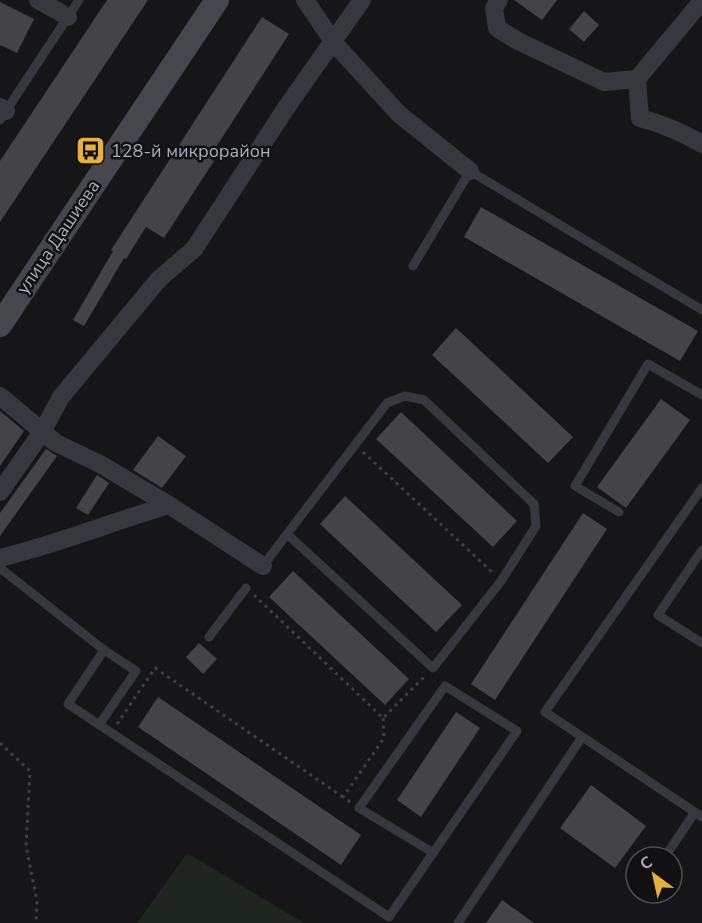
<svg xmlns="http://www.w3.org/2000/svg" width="702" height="923" font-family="'Nunito Sans',sans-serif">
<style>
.green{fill:#1e261f}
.building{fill:#434348}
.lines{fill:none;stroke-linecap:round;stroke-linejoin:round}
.path{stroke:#3d3f44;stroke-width:3;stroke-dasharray:3 4.5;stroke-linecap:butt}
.lane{stroke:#37383d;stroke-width:9}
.street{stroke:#37383d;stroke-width:18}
.secondary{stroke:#46474d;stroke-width:24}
.labels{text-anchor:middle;stroke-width:5;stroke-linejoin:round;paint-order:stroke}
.poi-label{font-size:18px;fill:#a9adb7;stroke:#111113;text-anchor:start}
.street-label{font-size:18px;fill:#a9adb7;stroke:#111113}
</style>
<rect width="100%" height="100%" fill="#161618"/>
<path class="green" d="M187 853 304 923H137Z"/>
<g class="building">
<path d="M107 0H148L0 222V161Z"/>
<path d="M514 0H557L542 20Z"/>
<path d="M0 2 34 19 17 53 0 45Z"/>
<path d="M584 11 599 25 584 42 569 29Z"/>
<path d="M262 17 289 34 209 158 214 161 164 238 146 227 126 259 124 258 84 326 73 320 113 251 111 250Z"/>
<path d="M481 207 698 331 680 361 464 237Z"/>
<path d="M456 328 573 437 548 463 432 355Z"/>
<path d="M661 399 690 420 626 508 597 487Z"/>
<path d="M0 411 24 431 0 466Z"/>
<path d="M401 412 517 521 493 547 376 439Z"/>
<path d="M158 436 186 456 162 488 133 470Z"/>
<path d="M46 449 57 456 0 536V513Z"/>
<path d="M97 475 109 483 88 515 76 508Z"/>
<path d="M345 496 462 605 436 632 320 524Z"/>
<path d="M583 513 607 529 495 700 471 684Z"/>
<path d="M293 571 409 679 385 705 269 597Z"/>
<path d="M199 643 217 659 203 674 186 657Z"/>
<path d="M158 697 361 835 341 865 138 727Z"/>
<path d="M456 712 480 728 421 817 397 800Z"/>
<path d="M591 785 646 826 615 868 560 828Z"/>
<path d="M502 900 534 923H486Z"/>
</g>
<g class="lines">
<g class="path">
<path d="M363 452 492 572"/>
<path d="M254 595 383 718 424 677"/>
<path d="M117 724 155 668 343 797"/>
<path d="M0 743 30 771 26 846 37 901 36 923"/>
<path d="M350 802 343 797 384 738 383 718"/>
</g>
<g class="lane">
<path d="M0 120 79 0"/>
<path d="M413 266 470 171 702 310"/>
<path d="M702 488 545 712 702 817"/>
<path d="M619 512 575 486 648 364 702 395"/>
<path d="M702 550 658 615 702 643"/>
<path d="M263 566 287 534 433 668 501 581 536 526 534 504 424 400 405 396 387 403 287 534"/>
<path d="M0 568 104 650 136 671 99 725"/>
<path d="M209 637 246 588"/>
<path d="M104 650 68 704 389 917 517 731 445 686 359 808 432 852"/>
<path d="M665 857 695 812"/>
<path d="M458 923 582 737"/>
</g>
<g class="street">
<path d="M38 0 68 17"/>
<path d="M305 0 334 43 399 114 470 171"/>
<path d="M499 0 494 8 497 28 518 41 604 82 637 79 640 118C662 124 682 132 702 144"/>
<path d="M637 79 702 1"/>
<path d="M0 107 6 111"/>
<path d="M0 396 56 443 100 464 169 505 263 566"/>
<path d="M0 492 42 432 61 397 159 279 194 249 288 105 362 0"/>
<path d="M0 558C57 544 112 522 169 505"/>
</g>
<path class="secondary" d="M0 325 217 0"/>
</g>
<defs>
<symbol id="bus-square" viewBox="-11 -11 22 22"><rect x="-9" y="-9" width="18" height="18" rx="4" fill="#e6b040" stroke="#111113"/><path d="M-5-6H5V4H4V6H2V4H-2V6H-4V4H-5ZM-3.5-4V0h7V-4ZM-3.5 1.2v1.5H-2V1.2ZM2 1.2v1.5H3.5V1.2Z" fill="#111"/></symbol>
</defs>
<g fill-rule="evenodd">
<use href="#bus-square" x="74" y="134" width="33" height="33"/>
</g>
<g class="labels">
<g class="poi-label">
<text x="111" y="157">128-й микрорайон</text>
</g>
<g class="street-label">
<text transform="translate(58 237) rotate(-56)" y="6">улица Дашиева</text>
</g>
</g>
<g transform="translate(654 875) rotate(327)"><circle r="28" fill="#111113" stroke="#4e4f55" stroke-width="1.5"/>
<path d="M0-4.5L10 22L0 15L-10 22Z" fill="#e6b040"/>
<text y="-9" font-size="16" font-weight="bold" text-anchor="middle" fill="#a9adb7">С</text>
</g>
</svg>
